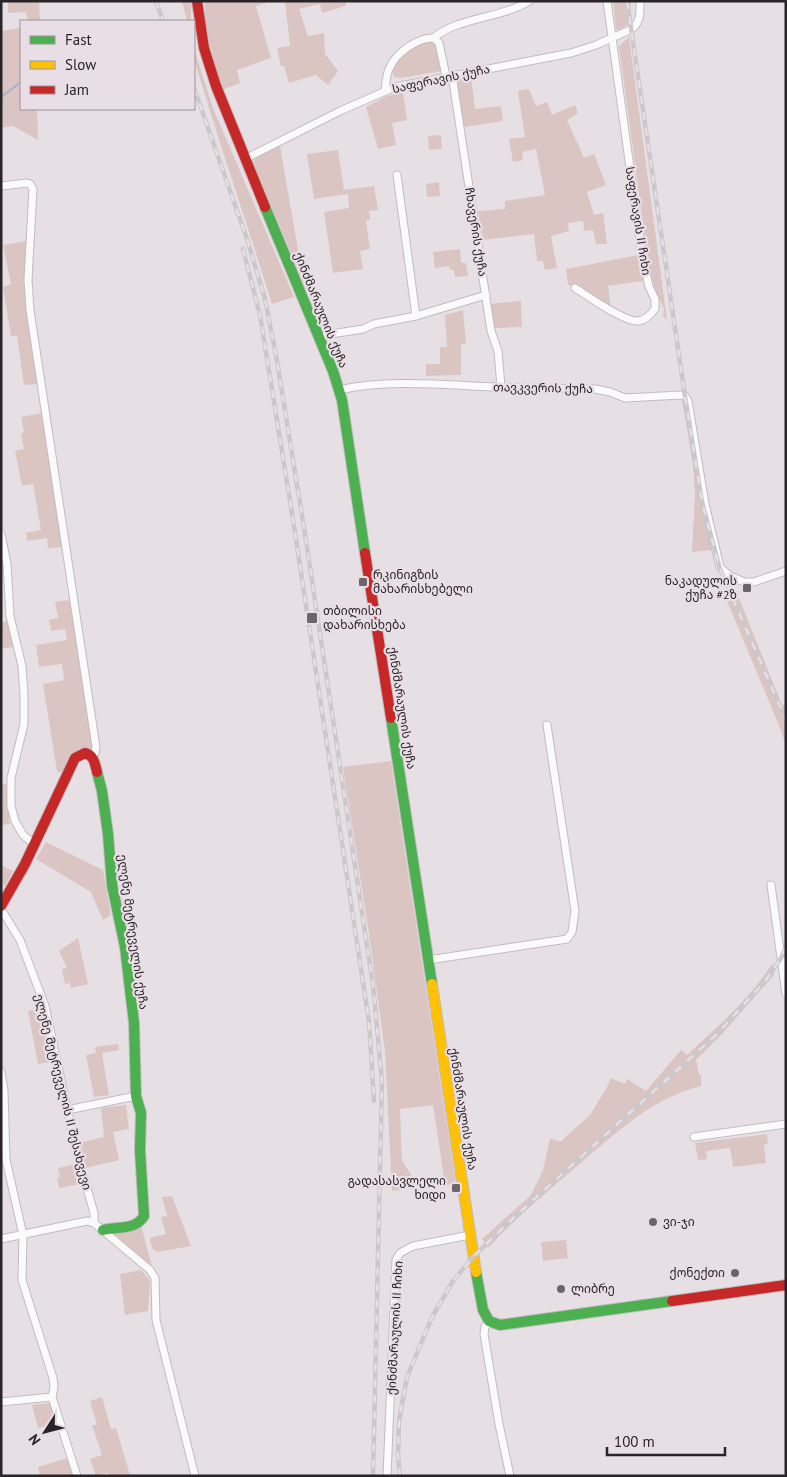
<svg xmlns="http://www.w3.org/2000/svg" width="787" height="1477" font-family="'PT Sans','Noto Sans Georgian',sans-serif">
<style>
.green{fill:#dbc5c2}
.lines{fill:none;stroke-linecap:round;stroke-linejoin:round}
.stream{stroke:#afb2cc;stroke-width:2.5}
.street-casing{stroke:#c1bcc0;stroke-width:9}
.fast-casing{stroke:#c1bcc0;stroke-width:12}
.slow-casing{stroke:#c1bcc0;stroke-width:12}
.jam-casing{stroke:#c1bcc0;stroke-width:12}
.street{stroke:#fbfafb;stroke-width:7}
.fast{stroke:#4caf50;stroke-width:10}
.slow{stroke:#ffc107;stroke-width:10}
.jam{stroke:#c62828;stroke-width:10}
.rail-casing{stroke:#cac8ca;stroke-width:4.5}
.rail{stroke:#e9dde6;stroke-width:2.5;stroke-dasharray:8;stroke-linecap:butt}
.poi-dot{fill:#6a666a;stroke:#e9dde6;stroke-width:2}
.labels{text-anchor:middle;stroke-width:4.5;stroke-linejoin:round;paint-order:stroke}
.street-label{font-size:12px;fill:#282427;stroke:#e9dde6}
.poi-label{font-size:12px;fill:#282427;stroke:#e9dde6;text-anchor:start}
</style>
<rect width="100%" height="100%" fill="#e6e0e5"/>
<g class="green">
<path d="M8 1H39L40 21H28L26 12 8 13Z"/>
<path d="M182 1H191V21H187Z"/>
<path d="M205 1H272L256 6 271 58 237 70 240 83 222 90 205 27Z"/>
<path d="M285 1H345L346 6 322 13 320 4 299 9 308 36 324 33 325 54 338 71 328 85 316 75 289 83 284 66H281L277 48 290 46Z"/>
<path d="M613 1H630L632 22 628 25 618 30 616 29Z"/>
<path d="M21 28V109H37L38 140 13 126 1 128V31Z"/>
<path d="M629 37 667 320 663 316 664 309 655 291 648 260 619 46Z"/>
<path d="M428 40 435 42 442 71 401 78 395 77 393 75C394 57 414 46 428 40Z"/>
<path d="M194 49 213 108 294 297 272 304C247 223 219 143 195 62Z"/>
<path d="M471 77 475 109 501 106 503 121 463 127 457 79Z"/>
<path d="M529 89 536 106 547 102 552 115 575 105 578 113 567 120 584 158 594 154 606 185 587 192 594 215 603 213 607 244H596L593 230 584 231 583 221 568 223 569 231 551 236 557 268 545 270 543 261H537L534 234 483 240 478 211 505 209V201L545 195 536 149 522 152 523 160 513 162 509 139 525 137 518 91Z"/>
<path d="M403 92 407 120 392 123 396 145 378 149 366 107 387 96Z"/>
<path d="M441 135 442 149 429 150 428 136Z"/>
<path d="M280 146 304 284 253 163 256 158Z"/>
<path d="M338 150 344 190 374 186 378 210 369 211 370 220 366 221 370 249 360 251 363 269 333 273 324 212 349 208 348 194 314 199 307 154Z"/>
<path d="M439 182 440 196 427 197 426 184Z"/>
<path d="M27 241 25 293 37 384 24 385 17 336H11L3 287 11 284 3 245Z"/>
<path d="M460 249 461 263H466L468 276 455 277 454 270H451L448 266 435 268 433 252Z"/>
<path d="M638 255 643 281 608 286 611 307 593 298 578 286 568 285 566 269Z"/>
<path d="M521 301 522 327 493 328 490 304Z"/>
<path d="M463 310 466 344H461V375L426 376V364H440V347H447L445 315Z"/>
<path d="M682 399 688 408 703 503 712 550 692 552 695 495 693 465Z"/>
<path d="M42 413 63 547 48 548 47 538 27 541 26 533 41 530 33 484 22 486 15 451 24 449 21 434 24 432 21 417Z"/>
<path d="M736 591 782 705H786V746L780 728 725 596Z"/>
<path d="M70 600 93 746 91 750C76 743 69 764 64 774L57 771 43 684 64 680 62 664 39 667 36 645 67 640 65 629 51 631 49 620 58 618 55 602Z"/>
<path d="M8 621 13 647 1 649V622Z"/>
<path d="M391 761 456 1184 445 1185 433 1105 400 1109 402 1160 414 1180 421 1188 392 1191 385 1052 369 934 343 767Z"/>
<path d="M1 784H6C11 795 7 811 10 824L1 825Z"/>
<path d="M46 842 103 870 111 915 103 920 91 892 36 859Z"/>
<path d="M1 865 13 871 5 886 1 884Z"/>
<path d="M78 938 88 984 71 988 70 983 65 984 62 969 67 968 59 951Z"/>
<path d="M771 965H773L774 975 723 1033 696 1060 699 1075H701V1086C648 1099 610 1139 569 1173 541 1197 513 1221 488 1248L482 1239 531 1195 543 1170 550 1138 560 1142 590 1115 606 1089 611 1078 625 1084 627 1079 646 1091 681 1050 687 1055C717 1027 749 1000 771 965Z"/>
<path d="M41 1008 52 1062 38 1064 28 1011Z"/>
<path d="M118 1044 119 1050 102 1053 109 1095 94 1097 86 1055 96 1053 95 1047Z"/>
<path d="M126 1105 129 1129 113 1132 119 1160 86 1168 79 1143 104 1137 101 1108Z"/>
<path d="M767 1134 768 1144 764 1145 766 1163 733 1167 730 1148 706 1151 707 1159 698 1160 695 1143Z"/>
<path d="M76 1164 80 1184 59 1188 57 1178 60 1177 58 1168Z"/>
<path d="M172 1196 191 1246 158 1252C152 1250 150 1245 150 1238L166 1234 161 1217 167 1216 162 1197Z"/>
<path d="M141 1225 152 1267 110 1233Z"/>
<path d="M566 1240 568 1258 543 1261 541 1242Z"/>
<path d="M141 1270 150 1281 148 1311 125 1315 120 1274Z"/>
<path d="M102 1397 111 1429 116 1428 130 1475 134 1474 135 1476H109L108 1473 96 1476 90 1459 102 1455 92 1425H97L90 1401Z"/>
<path d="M50 1403 56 1424 38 1428 32 1405Z"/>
<path d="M68 1458 73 1476H40L38 1467Z"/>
</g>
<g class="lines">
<path class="stream" d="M1 97 21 82"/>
<defs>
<g id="street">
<path d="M434 38C455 18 503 18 529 1"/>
<path d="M434 38 439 43 446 76"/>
<path d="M452 75 491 331 498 351 501 387"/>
<path d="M385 91C386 83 386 74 390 67 396 53 418 37 434 38"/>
<path d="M245 159 340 111 395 87 571 53 596 45 632 29C641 21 640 12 640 1"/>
<path d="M397 175 416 316"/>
<path d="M1 186 27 183 30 184 33 189 28 280 30 310 96 747 95 753 92 757"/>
<path d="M575 288C588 296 625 323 639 321 646 320 651 314 655 309V299L649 287 641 248 607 1"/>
<path d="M319 338 331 334 363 329 374 324 416 316 486 295"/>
<path d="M339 390C388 379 445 385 495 387 528 389 562 388 595 389L610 392 625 398 681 395 685 396 688 401 705 504 720 567 730 576 744 582H754L786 571"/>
<path d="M1 534 7 564 10 616 22 666 24 695V724L11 778V806L15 821 23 835 34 844"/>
<path d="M771 885 786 994"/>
<path d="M1 909 20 940 45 1006 76 1150 94 1213V1223"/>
<path d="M428 960 567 939 572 932 575 911 547 725"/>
<path d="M1 1072 4 1091 6 1160 23 1235 22 1280 53 1378 54 1387 52 1397 77 1476"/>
<path d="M67 1110 136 1096"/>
<path d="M694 1137 786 1124"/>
<path d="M1 1239 87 1221 94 1223 150 1270 155 1278 156 1320 195 1476"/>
<path d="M489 1321 485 1327 484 1334 499 1424 510 1476"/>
<path d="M1 1402 52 1397"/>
<path d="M387 1476 396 1260 400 1253 413 1246 470 1235"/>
</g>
<g id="fast">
<path d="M265 207 333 371 342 400 365 553"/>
<path d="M391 718 432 984"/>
<path d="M97 772 102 791 108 834 112 885 125 947 134 1023 136 1096 141 1113 140 1150 144 1216C135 1231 118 1226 103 1230"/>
<path d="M476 1272 483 1310 489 1321 500 1325 672 1301"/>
</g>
<path id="slow" d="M432 984 476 1272"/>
<g id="jam">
<path d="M197 1 204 48 216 86 265 207"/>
<path d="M365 553 391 718"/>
<path d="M1 906 25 864 75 758 85 753C94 755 95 764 97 772"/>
<path d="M672 1301 786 1285"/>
</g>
</defs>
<use href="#street" class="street-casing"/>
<use href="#fast" class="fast-casing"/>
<use href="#slow" class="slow-casing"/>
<use href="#jam" class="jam-casing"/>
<use href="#street" class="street"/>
<use href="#fast" class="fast"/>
<use href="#slow" class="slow"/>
<use href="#jam" class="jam"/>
<defs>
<g id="rail">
<path d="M156 1 163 21"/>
<path d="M627 1 685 396 702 502 720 569 786 720"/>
<path d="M194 88 247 239 265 299 277 361 305 534 373 985 382 1081 373 1476"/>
<path d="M243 249 260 315 294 526 369 1022 374 1101"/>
<path d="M400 1476 398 1456 399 1421 407 1377 432 1317 453 1281 474 1256 509 1222 717 1034 766 980 781 958 786 947"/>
</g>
</defs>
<use href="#rail" class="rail-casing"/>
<use href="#rail" class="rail"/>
</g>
<g class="poi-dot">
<rect x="358" y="577" width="10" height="10" rx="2.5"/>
<rect x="742" y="583" width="10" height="10" rx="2.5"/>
<rect x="306" y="612" width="12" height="12" rx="2.5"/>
<rect x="451" y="1183" width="10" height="10" rx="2.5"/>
<circle cx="653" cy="1222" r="5"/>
<circle cx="735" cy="1273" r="5"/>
<circle cx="561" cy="1289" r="5"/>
</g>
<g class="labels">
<g class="street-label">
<text transform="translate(441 79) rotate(-12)" y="4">საფერავის ქუჩა</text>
<text transform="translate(638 221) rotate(81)" y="4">საფერავის II ჩიხი</text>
<text transform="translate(476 232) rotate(81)" y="4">ჩხავერის ქუჩა</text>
<text transform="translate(321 310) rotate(68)" y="4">ქინძმარაულის ქუჩა</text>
<text transform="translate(543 388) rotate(1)" y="4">თავკვერის ქუჩა</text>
<text transform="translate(402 708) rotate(81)" y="4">ქინძმარაულის ქუჩა</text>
<text transform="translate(133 932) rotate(82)" y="4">ელენე მეტრეველის ქუჩა</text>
<text transform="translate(63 1092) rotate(76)" y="4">ელენე მეტრეველის II შესახვევი</text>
<text transform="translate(463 1109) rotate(81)" y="4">ქინძმარაულის ქუჩა</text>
<text transform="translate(395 1328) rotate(-87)" y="4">ქინძმარაულის II ჩიხი</text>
</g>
<g class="poi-label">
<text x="373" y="579">რკინიგზის<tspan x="373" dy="14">მახარისხებელი</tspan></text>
<text x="737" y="585" text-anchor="end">ნაკადულის<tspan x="737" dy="14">ქუჩა #2ზ</tspan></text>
<text x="323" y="615">თბილისი<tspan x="323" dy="14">დახარისხება</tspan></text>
<text x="446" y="1185" text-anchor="end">გადასასვლელი<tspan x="446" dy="14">ხიდი</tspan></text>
<text x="663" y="1226">ვი-ჯი</text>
<text x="725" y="1277" text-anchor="end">ქონექთი</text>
<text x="571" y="1293">ლიბრე</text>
</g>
</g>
<rect width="787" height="1477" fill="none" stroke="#282427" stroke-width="5"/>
<rect x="20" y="20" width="175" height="90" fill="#e9dde6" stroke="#9c939a"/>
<rect x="30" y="36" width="25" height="8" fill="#4caf50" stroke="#9c939a"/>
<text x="65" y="45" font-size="15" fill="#282427">Fast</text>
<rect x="30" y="61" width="25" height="8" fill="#ffc107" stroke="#9c939a"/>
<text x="65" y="70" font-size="15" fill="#282427">Slow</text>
<rect x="30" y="86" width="25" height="8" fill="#c62828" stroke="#9c939a"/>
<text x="65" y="95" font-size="15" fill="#282427">Jam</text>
<g transform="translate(45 1432) rotate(234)" stroke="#e9dde6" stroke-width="4" paint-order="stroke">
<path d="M0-4L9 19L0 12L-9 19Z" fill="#282427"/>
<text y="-8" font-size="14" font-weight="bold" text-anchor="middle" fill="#282427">N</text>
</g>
<path d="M607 1447v8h118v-8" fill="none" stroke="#282427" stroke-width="2.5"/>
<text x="614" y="1447" font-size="15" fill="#282427" stroke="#e9dde6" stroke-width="4" paint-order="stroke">100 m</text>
</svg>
